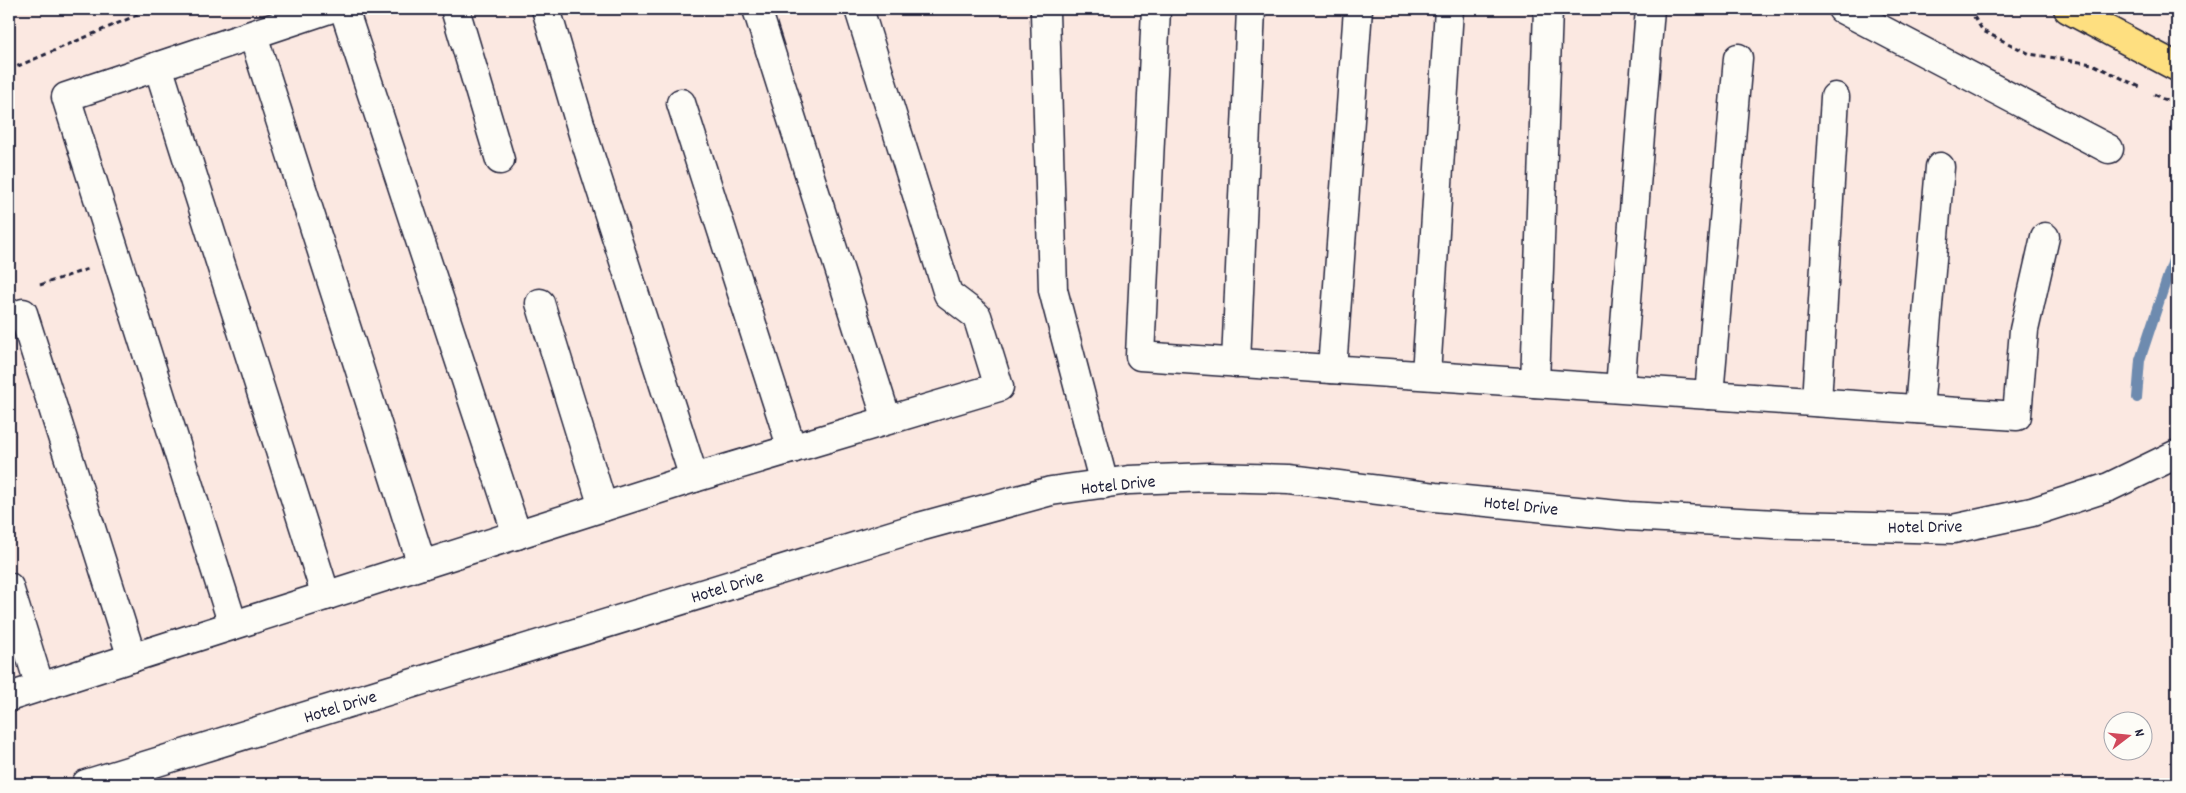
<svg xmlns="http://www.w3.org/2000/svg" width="2186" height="793" font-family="Dekko,sans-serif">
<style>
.built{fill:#fbe8e1;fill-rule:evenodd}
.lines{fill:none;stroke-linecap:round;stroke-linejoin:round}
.stream{stroke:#6e8baf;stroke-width:10}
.minor-casing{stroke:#22223b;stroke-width:31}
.major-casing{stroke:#22223b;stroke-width:31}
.path{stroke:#22223b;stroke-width:3;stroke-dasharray:5 4;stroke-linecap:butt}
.minor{stroke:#fdfcf7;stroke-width:28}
.major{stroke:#fedf80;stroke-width:28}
.labels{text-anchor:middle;stroke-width:5;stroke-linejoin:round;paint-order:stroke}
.street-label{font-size:18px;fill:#22223b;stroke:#fdfcf7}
</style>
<rect width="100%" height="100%" fill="#fdfcf7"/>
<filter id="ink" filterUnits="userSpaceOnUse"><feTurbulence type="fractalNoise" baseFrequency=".02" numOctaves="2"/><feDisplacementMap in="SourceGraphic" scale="10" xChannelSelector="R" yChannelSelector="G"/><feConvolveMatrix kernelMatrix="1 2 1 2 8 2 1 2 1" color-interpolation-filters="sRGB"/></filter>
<g filter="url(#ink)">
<path class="built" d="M9 9H2177V784H9ZM2114 720H2144V750H2114Z"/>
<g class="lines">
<path class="stream" d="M2137 398 2140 360 2177 248"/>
<defs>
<g id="minor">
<path d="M344 9 517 535"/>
<path d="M455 9 500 160"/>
<path d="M546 9 583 134 694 478"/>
<path d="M757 9 887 420"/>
<path d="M1156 9 1140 356 2017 416 2024 330 2045 237"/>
<path d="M1842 9 2109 149"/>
<path d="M1045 12 1053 290 1104 484"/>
<path d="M253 35 422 565"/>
<path d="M158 66 326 596"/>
<path d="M681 103 792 449"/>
<path d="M540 303 603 507"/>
<path d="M23 313 132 658"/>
<path d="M1236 363 1251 9"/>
<path d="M1332 369 1358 9"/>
<path d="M1426 375 1449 9"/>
<path d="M1535 383 1548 9"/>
<path d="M1620 388 1650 9"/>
<path d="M1709 395 1738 58"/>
<path d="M1817 402 1835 97"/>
<path d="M1919 409 1940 167"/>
<path d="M9 587 40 687"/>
<path d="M233 625 66 97 329 9"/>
<path d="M9 697 694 478 999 387 977 316 948 294 859 9"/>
<path d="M86 784 919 527 1051 491 1129 480 1210 477 1290 479 1435 497 1628 516 1793 525 1953 529 2032 512 2109 487 2177 454"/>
</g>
<path id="major" d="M2068 9 2177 67"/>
</defs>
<use href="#minor" class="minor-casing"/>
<use href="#major" class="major-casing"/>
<g class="path">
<path d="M1969 9 1983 31 2030 54 2092 64 2142 88"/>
<path d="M9 70 151 9"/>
<path d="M2154 94 2163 99 2177 102"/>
<path d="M9 272 10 284"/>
<path d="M40 285 88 269"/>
</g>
<use href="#minor" class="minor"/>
<use href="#major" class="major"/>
</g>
</g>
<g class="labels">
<g class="street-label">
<text transform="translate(1118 484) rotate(-6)" y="6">Hotel Drive</text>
<text transform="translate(1521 505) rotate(6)" y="6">Hotel Drive</text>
<text transform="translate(1925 526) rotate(-1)" y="6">Hotel Drive</text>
<text transform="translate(727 586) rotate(-17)" y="6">Hotel Drive</text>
<text transform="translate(340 706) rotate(-17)" y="6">Hotel Drive</text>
</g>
</g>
<rect width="2186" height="793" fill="none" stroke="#fdfcf7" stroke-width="30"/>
<rect x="15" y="15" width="2156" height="763" fill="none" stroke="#22223b" stroke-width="2" filter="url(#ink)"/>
<g transform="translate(2128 736) rotate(74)"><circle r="24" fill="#fdfcf7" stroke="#a5a5ac"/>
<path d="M0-4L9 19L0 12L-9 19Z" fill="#d1495b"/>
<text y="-8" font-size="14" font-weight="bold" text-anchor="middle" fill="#22223b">N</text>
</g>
</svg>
